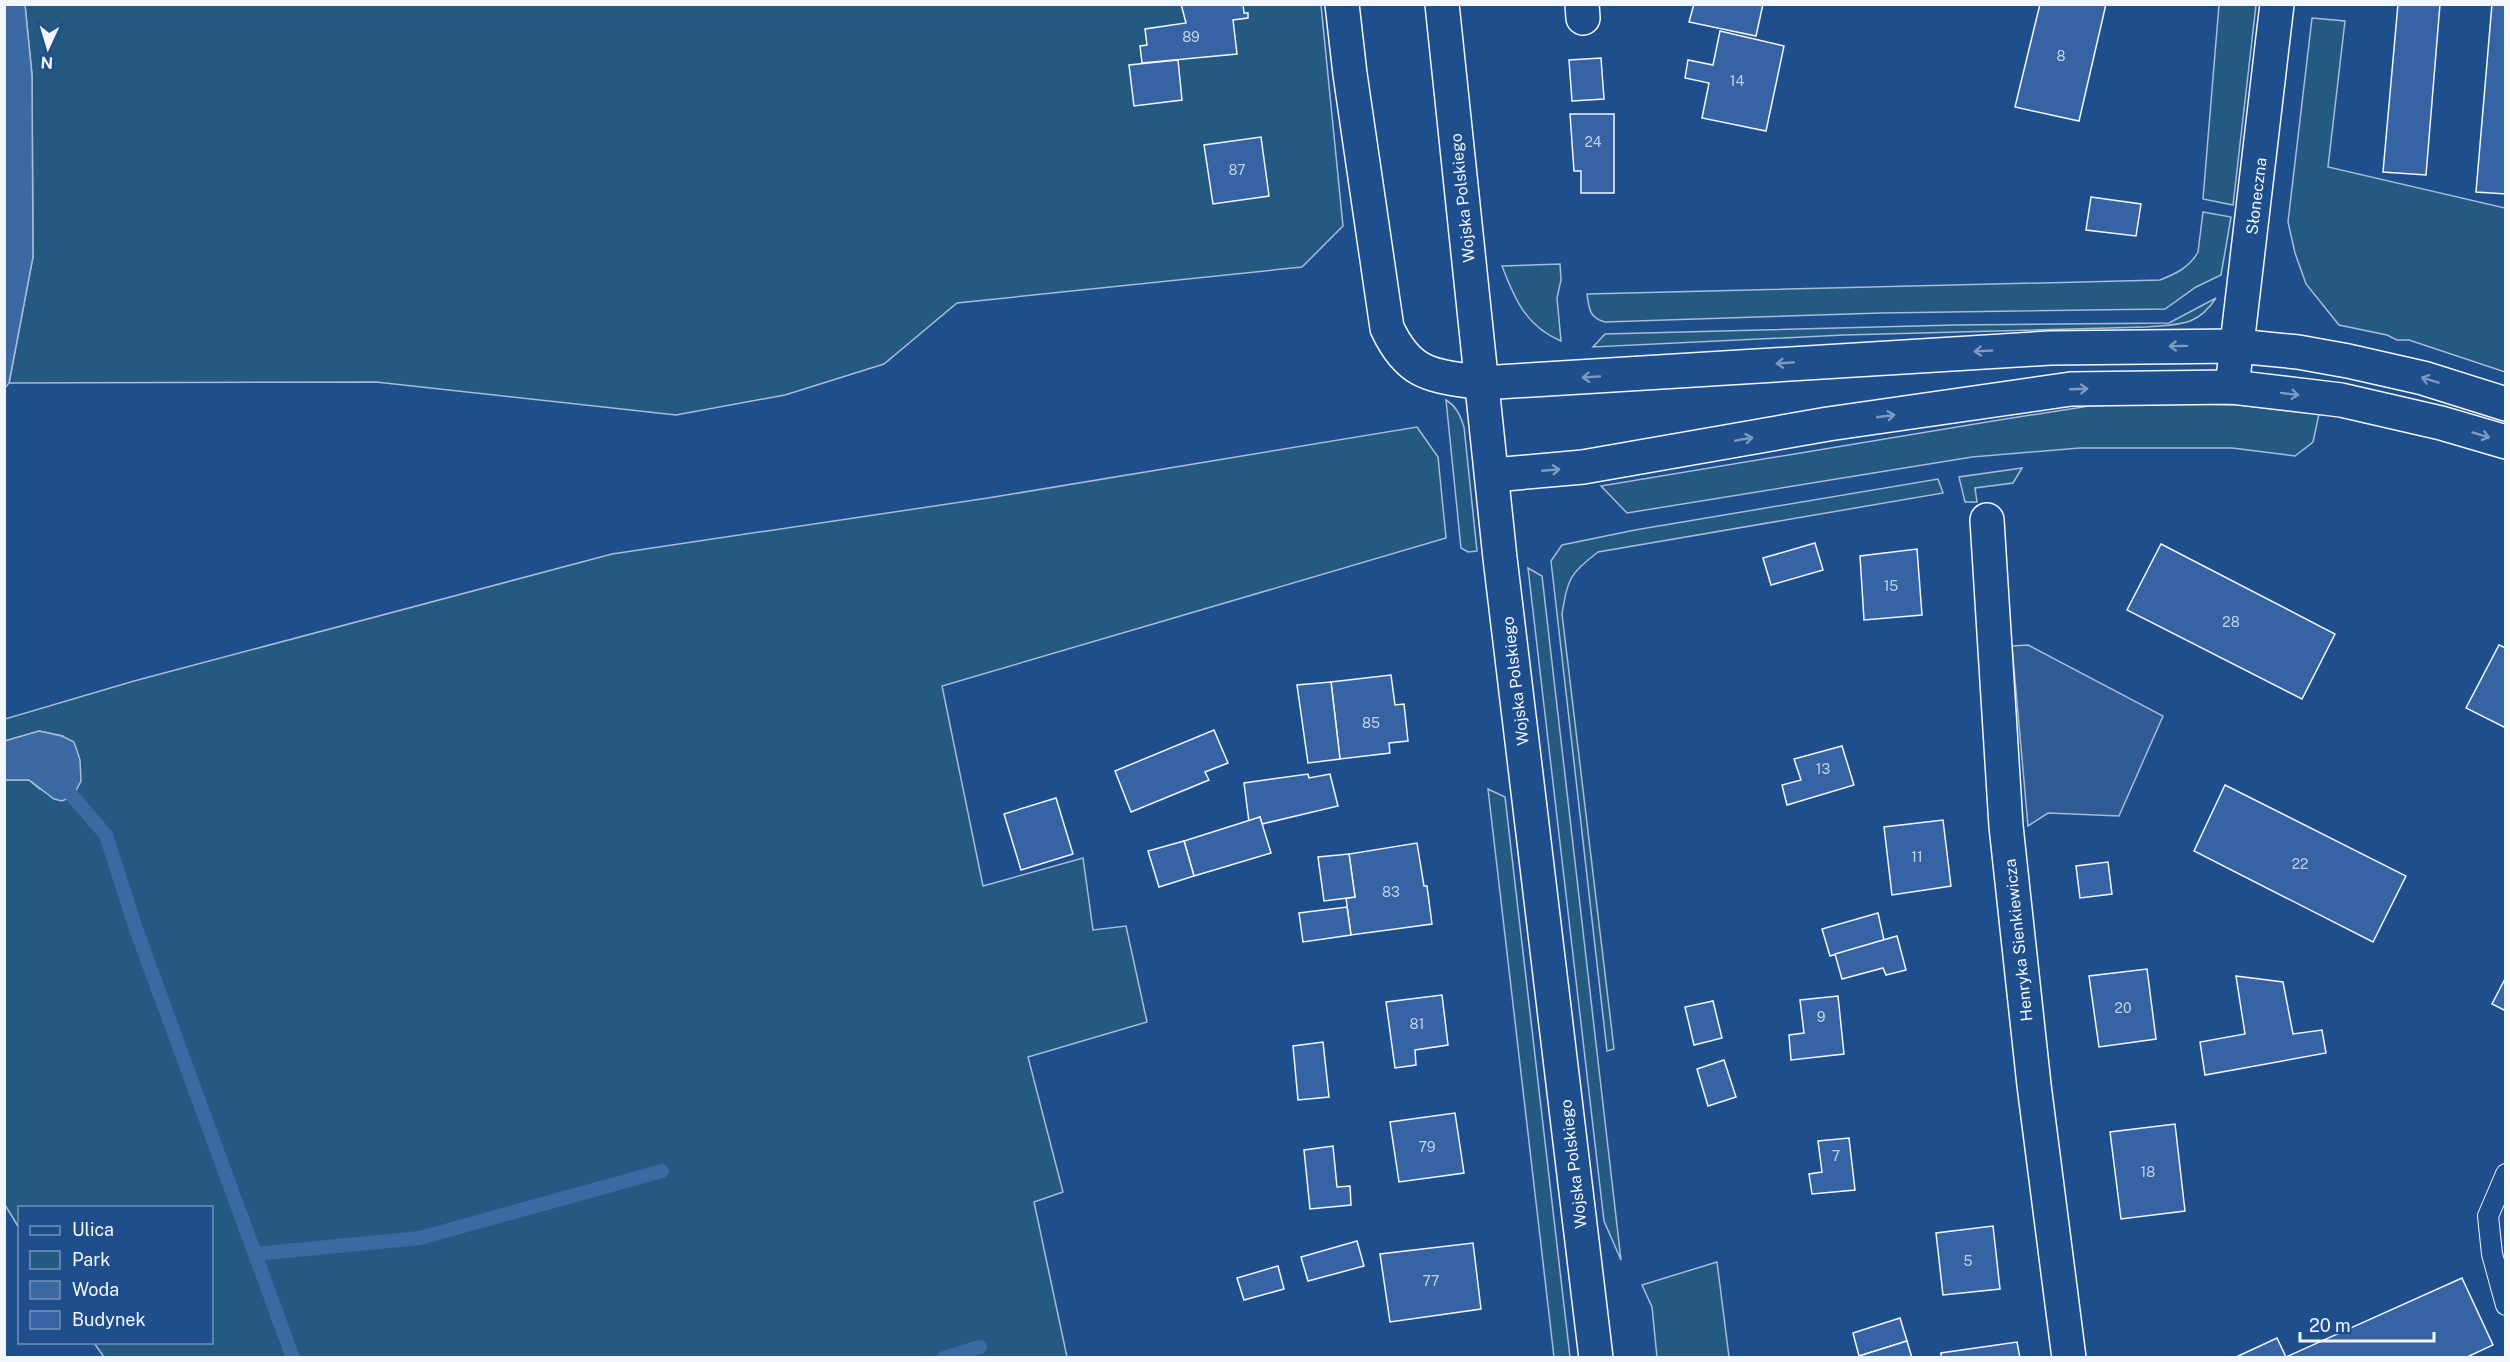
<svg xmlns="http://www.w3.org/2000/svg" width="2510" height="1362" font-family="'Public Sans',sans-serif">
<style>
.green{fill:#245a82;stroke:#a8bbd7;stroke-width:1.5}
.parking{fill:#305b95;stroke:#a8bbd7;stroke-width:1.5}
.water{fill:#3b69a3;stroke:#a8bbd7;stroke-width:1.5}
.lines{fill:none;stroke-linecap:round;stroke-linejoin:round}
.stream{stroke:#3b69a3;stroke-width:14}
.building{fill:#3563a3;stroke:#f2f6ff;stroke-width:1.5}
.service-casing{stroke:#f2f6ff;stroke-width:22}
.minor-casing{stroke:#f2f6ff;stroke-width:36}
.tertiary-casing{stroke:#f2f6ff;stroke-width:36}
.service{stroke:#1f4e8c;stroke-width:20}
.minor{stroke:#1f4e8c;stroke-width:33}
.tertiary{stroke:#1f4e8c;stroke-width:33}
.oneway{stroke:#7e9ac0}
.labels{text-anchor:middle;stroke-width:4.5;stroke-linejoin:round;paint-order:stroke}
.number-label{font-size:14px;fill:#c3d1e8}
.street-label{font-size:16px;fill:#f2f6ff;stroke:#1f4e8c}
</style>
<rect width="100%" height="100%" fill="#1f4e8c"/>
<g class="green">
<path d="M25 5H1321L1343 226 1302 267 957 303 884 364 785 395 676 415 376 382 9 383 33 257 32 75Z"/>
<path d="M2219 5H2256L2233 205 2203 199Z"/>
<path d="M2312 18 2345 21 2328 167 2505 208V372L2409 340H2397L2387 335 2339 325 2306 284 2295 253 2288 222Z"/>
<path d="M2203 212 2231 217 2221 275 2196 287 2165 309 1881 313 1605 322C1589 318 1589 308 1587 294L2160 280C2175 274 2189 268 2198 252Z"/>
<path d="M1560 264 1561 280 1557 298 1561 341C1526 326 1515 300 1502 266Z"/>
<path d="M2216 298C2197 327 2179 324 2147 327L1844 335 1593 347 1605 334 1955 325 2169 323Z"/>
<path d="M1446 400C1457 407 1460 415 1464 427L1477 551 1468 552 1461 548Z"/>
<path d="M2162 403 2236 405 2319 414 2313 442 2295 456 2232 448H2080L1972 457 1627 513 1601 486 1993 421 2089 406Z"/>
<path d="M1417 427 1438 457 1446 538 942 686 983 886 1083 858 1093 930 1126 926 1147 1022 1028 1057 1063 1192 1034 1202 1067 1357H104L94 1343 212 1342V1208H20L19 1228 5 1205V780H29L40 789 63 736 39 731 5 741V719L134 681 612 554 988 498Z"/>
<path d="M2022 468 2013 483 1975 488 1977 502H1965L1959 477Z"/>
<path d="M1938 479 1943 493 1598 552C1569 575 1568 578 1562 614L1614 1049 1607 1051 1551 561 1562 545 1635 530Z"/>
<path d="M1528 568 1542 576 1621 1260 1604 1221Z"/>
<path d="M1488 789 1505 797 1570 1357H1554Z"/>
<path d="M1717 1262 1729 1357H1657L1652 1307 1642 1285Z"/>
</g>
<path class="parking" d="M2028 645 2163 716 2119 816 2048 813 2028 826 2012 646Z"/>
<g class="water">
<path d="M5 4 25 5 32 75 33 257 9 383 5 388Z"/>
<path d="M39 731 62 736 74 742 80 760 81 781 73 796 62 801 54 799 29 780H5V741Z"/>
</g>
<g class="lines">
<g class="stream">
<path d="M62 784 106 835 136 929 293 1358"/>
<path d="M255 1254 420 1238 662 1171"/>
<path d="M944 1358 980 1347"/>
</g>
</g>
<g class="building">
<path d="M1181 4H1243L1244 13H1248V18L1233 20 1237 54 1142 63 1140 46 1147 45 1145 29 1186 23Z"/>
<path d="M1694 4H1763L1756 36 1689 22Z"/>
<path d="M2040 4H2106L2079 121 2015 107Z"/>
<path d="M2398 4H2440L2426 175 2383 172Z"/>
<path d="M2492 4H2506V194L2476 192Z"/>
<path d="M1720 31 1784 46 1766 131 1702 118 1709 83 1685 78 1688 60 1713 65Z"/>
<path d="M1601 58 1604 99 1572 101 1569 60Z"/>
<path d="M1178 60 1182 100 1134 106 1129 65Z"/>
<path d="M1570 114H1614V193H1581V171H1574Z"/>
<path d="M1261 137 1269 196 1213 204 1204 145Z"/>
<path d="M2091 197 2141 204 2136 236 2086 230Z"/>
<path d="M1815 543 1823 570 1771 585 1763 558Z"/>
<path d="M2161 544 2335 634 2302 699 2127 610Z"/>
<path d="M1917 549 1922 615 1864 620 1860 556Z"/>
<path d="M2499 645 2506 648V728L2466 708Z"/>
<path d="M1391 675 1395 705 1404 704 1408 741 1389 743 1390 753 1340 759 1331 682Z"/>
<path d="M1331 682 1340 759 1308 763 1297 685Z"/>
<path d="M1214 730 1228 763 1205 772 1209 780 1131 812 1115 771Z"/>
<path d="M1842 746 1854 785 1787 805 1782 785 1801 780 1794 759Z"/>
<path d="M1308 774 1309 778 1330 774 1338 806 1262 824 1260 817 1249 822 1244 783Z"/>
<path d="M2225 785 2406 876 2373 942 2194 851Z"/>
<path d="M1056 798 1073 854 1021 870 1004 814Z"/>
<path d="M1260 817 1271 853 1194 876 1184 841Z"/>
<path d="M1943 820 1951 886 1892 895 1884 827Z"/>
<path d="M1184 841 1194 876 1159 887 1148 851Z"/>
<path d="M1417 843 1424 886H1427L1432 924 1351 935 1346 898 1355 897 1349 854Z"/>
<path d="M1349 854 1355 897 1324 901 1318 857Z"/>
<path d="M2108 862 2112 894 2080 898 2076 866Z"/>
<path d="M1347 907 1351 935 1303 942 1299 913Z"/>
<path d="M1878 913 1884 940 1830 956 1822 929Z"/>
<path d="M1897 936 1906 970 1886 975 1883 968 1842 979 1835 954Z"/>
<path d="M2147 969 2156 1039 2099 1047 2089 976Z"/>
<path d="M2236 976 2283 982 2293 1034 2322 1030 2326 1053 2205 1075 2200 1042 2245 1034Z"/>
<path d="M2506 977V1011L2492 1004Z"/>
<path d="M1442 995 1448 1045 1415 1050 1416 1065 1395 1068 1386 1002Z"/>
<path d="M1838 996 1844 1054 1791 1060 1789 1035 1804 1033 1800 1000Z"/>
<path d="M1713 1001 1722 1038 1694 1045 1685 1007Z"/>
<path d="M1323 1042 1329 1097 1298 1100 1293 1046Z"/>
<path d="M1724 1060 1736 1097 1708 1106 1697 1069Z"/>
<path d="M1455 1113 1464 1173 1399 1182 1390 1122Z"/>
<path d="M2175 1124 2185 1211 2121 1219 2110 1132Z"/>
<path d="M1849 1138 1855 1190 1812 1194 1809 1174 1822 1172 1818 1141Z"/>
<path d="M1333 1146 1337 1187 1350 1186 1351 1205 1310 1209 1304 1150Z"/>
<path d="M1993 1226 2000 1289 1943 1295 1936 1233Z"/>
<path d="M1357 1241 1364 1266 1308 1281 1301 1257Z"/>
<path d="M1473 1243 1481 1309 1390 1322 1380 1254Z"/>
<path d="M1278 1266 1284 1289 1244 1300 1237 1278Z"/>
<path d="M2462 1278 2493 1345 2465 1358H2234L2277 1338 2286 1357Z"/>
<path d="M1900 1318 1907 1341 1859 1356 1853 1333Z"/>
<path d="M1907 1341 1912 1358H1859V1356Z"/>
<path d="M2017 1342 2020 1358H1941V1353Z"/>
</g>
<g class="lines">
<defs>
<path id="service" d="M2506 1174 2488 1216 2492 1254 2506 1305"/>
<g id="minor">
<path d="M1342 4 1350 74 1387 328C1410 377 1433 375 1481 383"/>
<path d="M1582 4 1583 18"/>
<path d="M2232 387 2277 4"/>
<path d="M1987 520 2006 826 2034 1085 2069 1358"/>
</g>
<g id="tertiary">
<path d="M1442 4 1500 558 1596 1358"/>
<path d="M1481 383 2050 348 2237 346 2298 352 2348 361 2423 378 2506 404"/>
<path d="M1493 475 1583 467 1828 424 2071 389 2232 387 2341 400 2441 423 2506 442"/>
</g>
</defs>
<use href="#service" class="service-casing"/>
<use href="#minor" class="minor-casing"/>
<use href="#tertiary" class="tertiary-casing"/>
<use href="#service" class="service"/>
<use href="#minor" class="minor"/>
<use href="#tertiary" class="tertiary"/>
</g>
<defs><path id="oneway-shaft" d="M-6 0H5M1.5-3L5.5 0L1.5 3" fill="none" stroke-width="1.6" stroke-linecap="round" stroke-linejoin="round" transform="scale(1.5)"/></defs>
<g class="oneway">
<use href="#oneway-shaft" transform="translate(2178 346) rotate(179)"/>
<use href="#oneway-shaft" transform="translate(1983 351) rotate(177)"/>
<use href="#oneway-shaft" transform="translate(1785 363) rotate(176)"/>
<use href="#oneway-shaft" transform="translate(1591 377) rotate(176)"/>
<use href="#oneway-shaft" transform="translate(2430 380) rotate(-163)"/>
<use href="#oneway-shaft" transform="translate(2079 389) rotate(-2)"/>
<use href="#oneway-shaft" transform="translate(2290 394) rotate(7)"/>
<use href="#oneway-shaft" transform="translate(1886 416) rotate(-8)"/>
<use href="#oneway-shaft" transform="translate(2481 435) rotate(17)"/>
<use href="#oneway-shaft" transform="translate(1744 439) rotate(-10)"/>
<use href="#oneway-shaft" transform="translate(1551 470) rotate(-5)"/>
</g>
<g class="labels">
<g class="number-label">
<text x="1191" y="42">89</text>
<text x="2061" y="61">8</text>
<text x="1737" y="86">14</text>
<text x="1593" y="147">24</text>
<text x="1237" y="175">87</text>
<text x="1891" y="591">15</text>
<text x="2231" y="627">28</text>
<text x="1371" y="728">85</text>
<text x="1823" y="774">13</text>
<text x="1917" y="862">11</text>
<text x="2300" y="869">22</text>
<text x="1391" y="897">83</text>
<text x="2123" y="1013">20</text>
<text x="1821" y="1022">9</text>
<text x="1417" y="1029">81</text>
<text x="1427" y="1152">79</text>
<text x="1836" y="1161">7</text>
<text x="2148" y="1177">18</text>
<text x="1968" y="1266">5</text>
<text x="1431" y="1286">77</text>
</g>
<g class="street-label">
<text transform="translate(2256 196) rotate(-83)" y="6">Słoneczna</text>
<text transform="translate(1462 198) rotate(-96)" y="6">Wojska Polskiego</text>
<text transform="translate(1515 681) rotate(-97)" y="6">Wojska Polskiego</text>
<text transform="translate(2018 940) rotate(-96)" y="6">Henryka Sienkiewicza</text>
<text transform="translate(1573 1164) rotate(-97)" y="6">Wojska Polskiego</text>
</g>
</g>
<rect width="2510" height="1362" fill="none" stroke="#f2f6ff" stroke-width="12"/>
<rect x="18" y="1206" width="195" height="138" fill="#1f4e8c" stroke="#7391ba" stroke-width="1.5"/>
<rect x="30" y="1226" width="30" height="9" fill="#1f4e8c" stroke="#7391ba" stroke-width="1.5"/>
<text x="72" y="1236" font-size="18" fill="#f2f6ff">Ulica</text>
<rect x="30" y="1251" width="30" height="18" fill="#245a82" stroke="#7391ba" stroke-width="1.5"/>
<text x="72" y="1266" font-size="18" fill="#f2f6ff">Park</text>
<rect x="30" y="1281" width="30" height="18" fill="#3b69a3" stroke="#7391ba" stroke-width="1.5"/>
<text x="72" y="1296" font-size="18" fill="#f2f6ff">Woda</text>
<rect x="30" y="1311" width="30" height="18" fill="#3563a3" stroke="#7391ba" stroke-width="1.5"/>
<text x="72" y="1326" font-size="18" fill="#f2f6ff">Budynek</text>
<g transform="translate(48 48) rotate(184)" stroke="#1f4e8c" stroke-width="4.5" paint-order="stroke">
<path d="M0-4.5L10 22L0 15L-10 22Z" fill="#f2f6ff"/>
<text y="-9" font-size="16" font-weight="bold" text-anchor="middle" fill="#f2f6ff">N</text>
</g>
<path d="M2300 1332v9h134v-9" fill="none" stroke="#f2f6ff" stroke-width="3"/>
<text x="2309" y="1332" font-size="18" fill="#f2f6ff" stroke="#1f4e8c" stroke-width="4.5" paint-order="stroke">20 m</text>
</svg>
